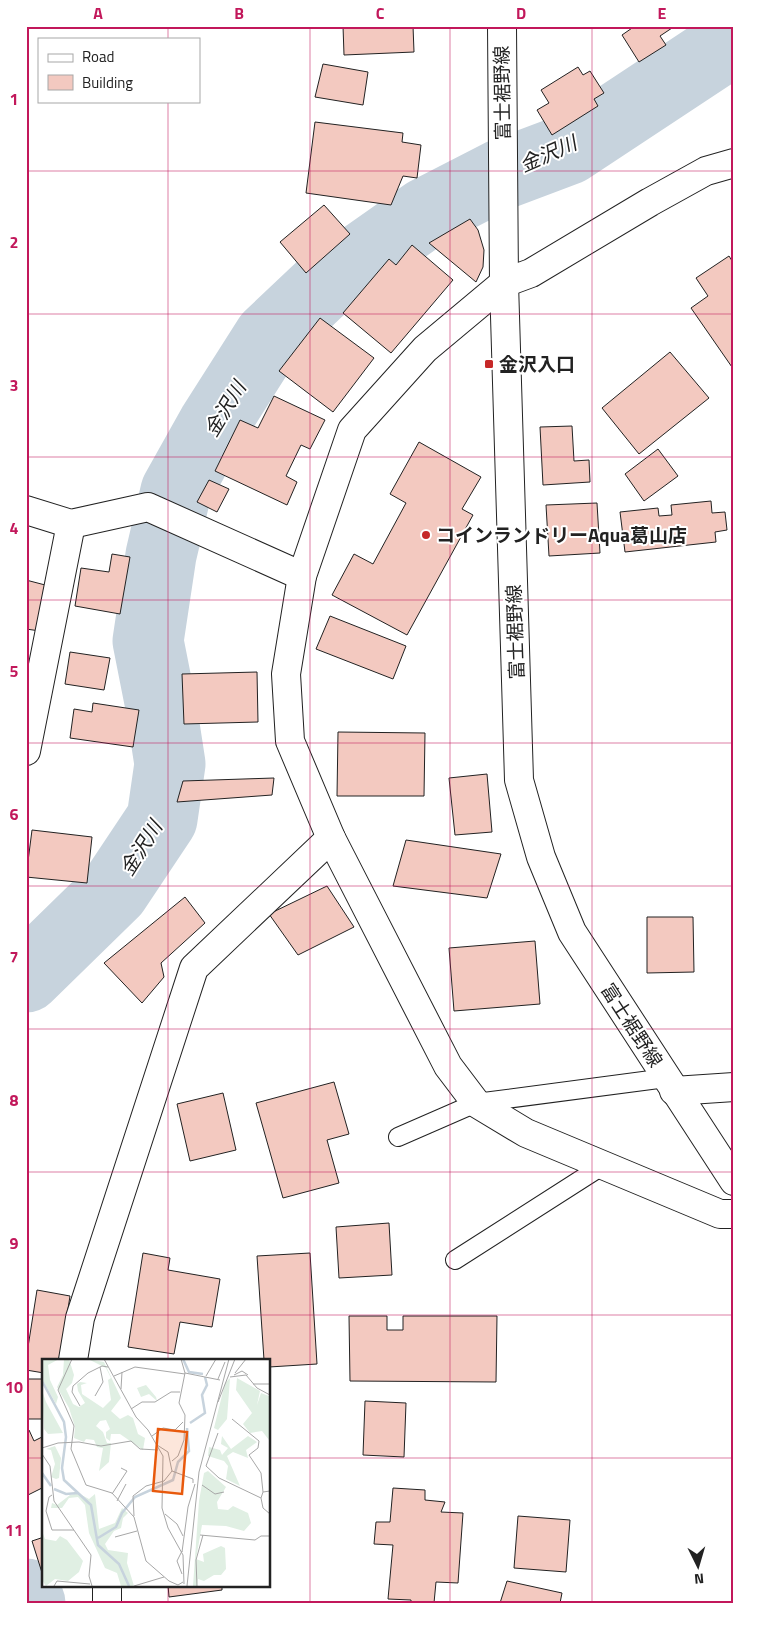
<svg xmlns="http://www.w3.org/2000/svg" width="760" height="1629" font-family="'Titillium Web','Noto Sans JP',sans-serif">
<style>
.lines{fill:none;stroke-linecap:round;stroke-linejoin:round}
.river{stroke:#c7d3dd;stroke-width:71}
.building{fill:#f3c9c0;stroke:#222}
.lane-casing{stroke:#222;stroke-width:20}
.street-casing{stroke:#222;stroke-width:30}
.primary-casing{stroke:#222;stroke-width:30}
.lane{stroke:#fff;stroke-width:18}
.street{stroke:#fff;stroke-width:28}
.primary{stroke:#fff;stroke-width:28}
.grid{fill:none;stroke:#c2185b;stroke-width:1;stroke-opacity:0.55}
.poi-dot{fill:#c62828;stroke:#fff;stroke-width:2}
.labels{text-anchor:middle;stroke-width:4;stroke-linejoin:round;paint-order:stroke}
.street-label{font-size:19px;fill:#222;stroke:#fff}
.poi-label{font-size:19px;font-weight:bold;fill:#222;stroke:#fff;text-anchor:start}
.water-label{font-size:20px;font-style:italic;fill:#222;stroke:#fff}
.inset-river{fill:none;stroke:#c7d3dd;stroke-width:2.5}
.inset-road{fill:none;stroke:#a7a7a7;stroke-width:1}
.view{fill:#e8590c;fill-opacity:0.15;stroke:#e8590c;stroke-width:2.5}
.inset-edge{fill:none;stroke:#222;stroke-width:2.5}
.neatline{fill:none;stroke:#c2185b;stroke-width:2}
.grid-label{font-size:16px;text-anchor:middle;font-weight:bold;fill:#c2185b}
</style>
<rect width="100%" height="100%" fill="#fff"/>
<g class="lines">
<g class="river">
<path d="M26 977 114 891 162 819 170 764 162 712 148 641 161 555 176 491 213 425 269 337 325 284 426 213 500 175 569 149 734 40"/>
<path d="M26 1594 30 1603"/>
</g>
</g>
<g class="building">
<path d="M343 26H413L414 52 344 55Z"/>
<path d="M675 26 660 36 666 45 639 62 622 35 635 26Z"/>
<path d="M323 64 368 72 363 105 315 97Z"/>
<path d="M578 67 583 75 590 71 604 93 594 99 598 106 552 135 537 110 549 103 541 90Z"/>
<path d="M315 122 403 133 402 142 421 145 417 178 403 176 391 205 306 193Z"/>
<path d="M324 205 350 234 306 273 280 242Z"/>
<path d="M470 219 478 230 484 250 483 267 476 282 429 243Z"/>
<path d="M412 245 453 280 391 353 343 313 389 259 396 265Z"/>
<path d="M729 256 734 264V370L691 308 708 296 696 278Z"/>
<path d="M320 318 374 358 333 412 279 371Z"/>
<path d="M670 352 709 398 639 454 602 408Z"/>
<path d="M274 396 325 420 310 449 301 445 286 476 297 482 287 505 215 471 240 420 258 428Z"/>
<path d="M572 426 574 461 589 460 590 482 543 485 540 427Z"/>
<path d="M419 442 481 477 462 509 473 515 407 635 332 595 354 554 373 564 406 503 390 494Z"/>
<path d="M658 449 678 476 644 501 625 474Z"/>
<path d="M209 480 229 489 217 512 197 502Z"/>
<path d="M711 501 712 513 725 512 727 530 715 532 716 542 625 552 620 512 658 508 659 516 672 515 671 505Z"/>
<path d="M597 503 600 553 549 556 546 505Z"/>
<path d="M112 554 130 557 120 614 75 606 81 568 109 572Z"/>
<path d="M26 580 49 586 40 631 26 629Z"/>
<path d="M330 616 406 646 393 679 316 649Z"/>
<path d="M70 652 110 658 104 690 65 684Z"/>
<path d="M257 672 258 722 184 724 182 674Z"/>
<path d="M93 703 139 710 133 747 70 738 74 709 92 712Z"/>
<path d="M338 732 425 733 424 796H337Z"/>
<path d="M487 774 492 832 455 835 449 778Z"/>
<path d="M274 778 272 795 177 802 183 781Z"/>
<path d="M32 830 92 837 87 883 26 877Z"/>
<path d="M406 840 501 854 487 898 393 886Z"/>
<path d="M327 886 354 927 298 955 269 914Z"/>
<path d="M185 897 205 923 161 963 164 977 142 1003 104 963Z"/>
<path d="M647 917H693L694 972 647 973Z"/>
<path d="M535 941 540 1004 454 1011 449 948Z"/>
<path d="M334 1082 349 1134 327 1140 339 1183 283 1198 256 1103Z"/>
<path d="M223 1093 236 1150 190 1161 177 1104Z"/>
<path d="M389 1223 392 1275 339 1278 336 1227Z"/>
<path d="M143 1253 170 1258 168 1270 220 1279 212 1327 180 1322 174 1354 128 1347Z"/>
<path d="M310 1253 317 1364 269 1367V1360H264L257 1256Z"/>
<path d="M37 1290 70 1296 60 1360H44V1373L26 1370V1346L28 1347Z"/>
<path d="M349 1316H387V1330H403V1316H497L496 1382 350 1381Z"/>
<rect x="26" y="1379" width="18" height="40"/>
<path d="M365 1401 406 1403 404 1457 363 1455Z"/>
<path d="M29 1430 34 1441 44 1436V1487L26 1496V1432Z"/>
<path d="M393 1488 425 1490V1500L445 1502 441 1512 463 1513 458 1583 436 1582 434 1603H411V1600L388 1599 393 1545 374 1544 376 1522H390Z"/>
<path d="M518 1516 570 1520 566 1572 514 1568Z"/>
<path d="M44 1537V1579L32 1541Z"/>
<path d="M507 1581 562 1593 560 1603H500Z"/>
<path d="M168 1585H222V1590L169 1597Z"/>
</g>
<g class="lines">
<defs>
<g id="lane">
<path d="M398 1137 476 1103 666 1078"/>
<path d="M455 1260 602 1166"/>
</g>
<g id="street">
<path d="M734 163 706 171 650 202 531 273 504 283 425 349 352 430 302 576 286 674 290 741 331 838 448 1066 476 1103 526 1133 720 1214H734"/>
<path d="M26 510 71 524 148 507 302 576"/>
<path d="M26 751 71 524"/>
<path d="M674 1091 734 1087"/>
<path d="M73 1360 80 1318 194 968 331 838"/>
<path d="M107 1603V1585"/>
</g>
<path id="primary" d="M502 26 504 283 519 780 541 857 572 932 734 1181"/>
</defs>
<use href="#lane" class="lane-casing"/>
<use href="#street" class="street-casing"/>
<use href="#primary" class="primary-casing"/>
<use href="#lane" class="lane"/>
<use href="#street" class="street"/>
<use href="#primary" class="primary"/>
</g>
<path class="grid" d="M168 26V39M310 26V1603M450 26V1603M592 26V1603M168 101V1360M26 171H734M26 314H734M26 457H734M26 600H734M26 743H734M26 886H734M26 1029H734M26 1172H734M26 1315H734M26 1458H44M269 1458H734M168 1585V1603"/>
<g class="poi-dot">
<rect x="484" y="359" width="10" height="10" rx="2.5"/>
<circle cx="426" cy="535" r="5"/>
</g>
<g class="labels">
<g class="street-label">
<text transform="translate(502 93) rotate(-91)" y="7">富士裾野線</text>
<text transform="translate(515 632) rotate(-92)" y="7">富士裾野線</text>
<text transform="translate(632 1025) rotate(57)" y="7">富士裾野線</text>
</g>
<g class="poi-label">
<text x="499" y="371">金沢入口</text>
<text x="436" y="542">コインランドリーAqua葛山店</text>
</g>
<g class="water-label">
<text transform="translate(548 154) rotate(-24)" y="7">金沢川</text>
<text transform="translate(225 409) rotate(-59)" y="7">金沢川</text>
<text transform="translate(141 848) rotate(-58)" y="7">金沢川</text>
</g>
</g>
<g transform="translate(42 1359)">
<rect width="228" height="228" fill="#fff"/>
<path d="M0 0H17L6 6 8 21 16 38 14 45 0 20ZM22 0H27L32 16 30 24 24 30 31 45 37 48 43 44 36 32 35 25 38 23 45 24 39 26 40 35 61 49 69 41 66 21 69 19 64 9 46 0 62 3 79 39 69 52 78 60 86 56 91 59 96 75 103 79 101 91 78 75H69L68 82 64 79V73L68 70 64 61 58 62 54 67 61 73 65 84H69L67 103 57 112 61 89 55 88 52 81 44 80 42 83 32 79 33 68 27 49 15 28 21 16ZM188 19 185 60 176 71 172 69 183 24ZM195 19 218 32 215 46 219 34 227 37V81L220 72 208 74 201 65 210 54 194 31ZM104 26 114 38 115 42 107 35 99 38 95 29ZM0 31 4 43 21 74 6 75 2 70ZM180 77 189 90 206 77 215 83 204 91 206 99 191 93 185 97 198 127 184 120 186 107 182 102 166 97 167 88 178 91 180 96 186 89 179 85ZM13 87 19 99 17 119 14 120 9 118 13 105 9 91 4 90ZM166 112 184 128 175 143 176 150 186 151 191 147 206 154 209 164 202 172 184 167 160 166 154 200 162 203 161 195 179 187 183 189 184 210 179 216H172L162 222 156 220 155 227H151L157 142 162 114ZM36 134 47 140 53 135 57 170 73 164 80 149 86 154 81 159 79 169 72 172 63 185 66 191 86 194 85 204 92 227H79L75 214 63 209 47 174 43 146 36 138 27 139 20 149H9L10 144 15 146 28 136ZM0 172 3 180 14 182 18 177 25 181 41 202 37 213 26 222 13 220 4 227 0 221Z" fill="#e0efe3"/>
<path class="inset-river" d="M141 0 147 13 161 15M0 22 22 63 24 78 20 109 22 121 49 146 56 186 77 205 87 227M148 64 163 54 160 36 165 26 163 18M0 114 9 127M12 130 24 135 36 134M56 179 74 168 80 154 93 138 131 121 136 103 147 92 145 69"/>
<path class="inset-road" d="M30 0 16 31 32 67 29 90 44 126 70 134 92 158 104 202 127 222 136 226 141 223M62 0 94 58 106 71 121 97 120 149 126 169 141 196 142 225M143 14 178 21M193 14 204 0M192 16 200 12 206 16M72 17 93 8 143 15M164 17 174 0M188 18 204 16 215 29 228 36M176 20 183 3M211 25H228M79 30 80 13M53 37 61 23 58 8M176 43 193 0M38 47 30 33 31 27 46 14 60 7 66 8M89 50 100 43H113L129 33H138M190 60 217 82 216 89 207 96 219 114 221 133M176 74 164 107 177 119 219 139M110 77 121 69 133 71 141 63M0 89 16 84 37 83 59 87 89 82 98 90 116 91M0 95 8 107 12 142 49 196 47 217 50 227M130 102 136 97 142 81 143 56 137 44 143 14 139 0M130 112 151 120V124M160 126 173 135 182 133M228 132 221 133 219 139 221 149 228 155M70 135 85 112 79 109M10 136 7 138 4 152 10 171H32M75 142 84 125M123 155 135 165 141 177M92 157 91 137 104 127 122 122 130 112 126 93 115 86M158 176 213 181 219 177H228M73 178 95 172M140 192 135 202 140 215M140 193 146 148 153 125M12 227 15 222 48 225M92 227 122 218M145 227 157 113 187 0M155 227 154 201 161 176"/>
<path class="view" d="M116 70 145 73 140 135 111 132Z"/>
<rect width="228" height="228" class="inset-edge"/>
</g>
<rect width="760" height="1629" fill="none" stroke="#ffffff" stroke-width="55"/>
<rect x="38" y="38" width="162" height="65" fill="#ffffff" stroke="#a7a7a7"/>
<rect x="48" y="54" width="25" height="8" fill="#ffffff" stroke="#a7a7a7"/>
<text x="82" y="62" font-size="15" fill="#222222">Road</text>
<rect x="48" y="75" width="25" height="15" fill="#f3c9c0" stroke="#a7a7a7"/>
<text x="82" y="88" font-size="15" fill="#222222">Building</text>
<g transform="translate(698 1566) rotate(175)" stroke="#ffffff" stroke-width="4" paint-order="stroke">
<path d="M0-4L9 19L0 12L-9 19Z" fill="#222222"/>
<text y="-8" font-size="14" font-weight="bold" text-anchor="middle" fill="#222222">N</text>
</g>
<rect x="28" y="28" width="704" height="1574" class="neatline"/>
<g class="grid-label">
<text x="98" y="19">A</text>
<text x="239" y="19">B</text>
<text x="380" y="19">C</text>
<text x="521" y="19">D</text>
<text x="662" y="19">E</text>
<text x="14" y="105">1</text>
<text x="14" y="248">2</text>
<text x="14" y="391">3</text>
<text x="14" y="534">4</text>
<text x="14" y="677">5</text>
<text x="14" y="820">6</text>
<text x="14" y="963">7</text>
<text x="14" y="1106">8</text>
<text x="14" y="1249">9</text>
<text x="14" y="1393">10</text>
<text x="14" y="1536">11</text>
</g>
</svg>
